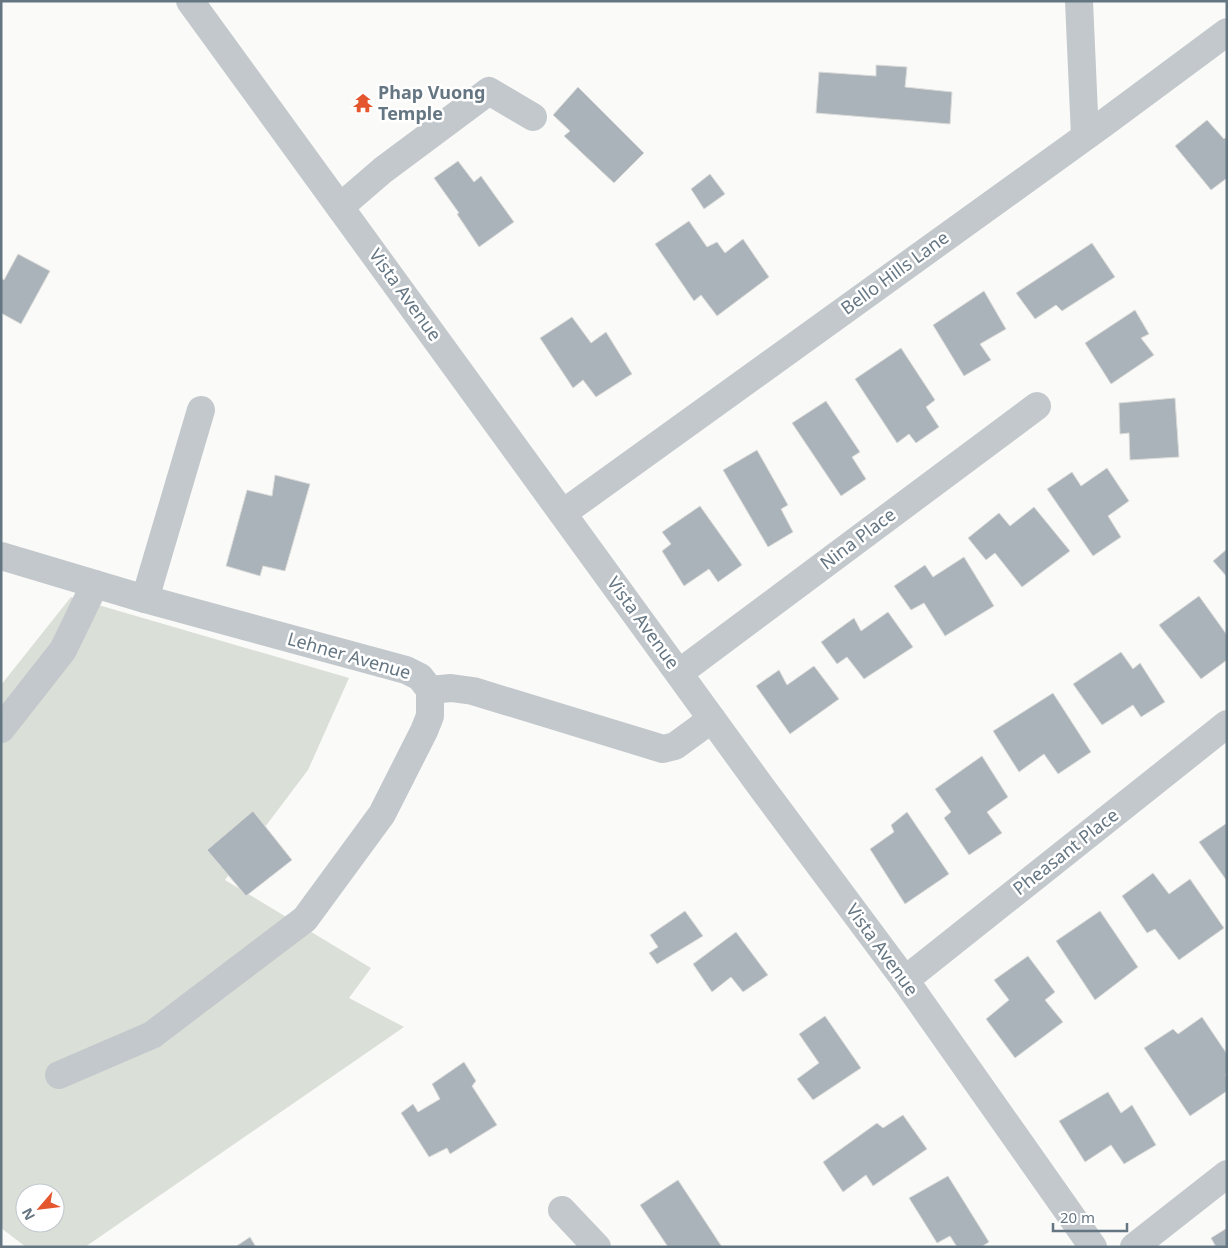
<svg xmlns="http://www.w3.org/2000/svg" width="1228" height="1248" font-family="'Noto Sans',sans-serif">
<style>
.green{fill:#dadfd7;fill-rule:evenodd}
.building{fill:#aab3b9;stroke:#dcdcda}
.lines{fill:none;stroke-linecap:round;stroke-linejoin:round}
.minor{stroke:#c3c8cc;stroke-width:28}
.labels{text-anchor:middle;stroke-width:5;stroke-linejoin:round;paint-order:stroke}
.poi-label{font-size:18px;font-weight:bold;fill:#657683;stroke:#fff;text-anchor:start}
.street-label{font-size:18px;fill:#657683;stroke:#fff}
</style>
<rect width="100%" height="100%" fill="#fafaf8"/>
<path class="green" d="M71 597 349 678 308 770 225 880 371 968 349 998 404 1027 85 1247H26L1 1228V685ZM25 1193H55V1223H25Z"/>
<g class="building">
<path d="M876 65 907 67 905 87 952 92 950 124 816 113 819 72 876 76Z"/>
<path d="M578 87 644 153 614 183 564 136 570 131 553 115Z"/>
<path d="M1207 120 1224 139 1227 136V178L1211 190 1175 146Z"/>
<path d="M458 161 474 182 481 176 514 222 479 247 457 214 459 213 434 178Z"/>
<path d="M710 174 725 194 704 209 691 189Z"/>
<path d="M689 221 707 247 717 242 725 253 743 239 769 277 717 316 701 295 694 301 655 244Z"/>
<path d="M1092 243 1115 277 1062 311 1056 305 1035 319 1016 293Z"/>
<path d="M18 254 50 271 21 324 1 313V278L4 280Z"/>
<path d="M984 291 1006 329 980 344 991 360 964 376 933 325Z"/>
<path d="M1135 310 1149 334 1141 338 1154 355 1111 384 1085 343Z"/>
<path d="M572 317 591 343 606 332 632 374 596 397 583 380 573 388 540 338Z"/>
<path d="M901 348 935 400 926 407 939 427 916 443 909 434 897 443 855 379Z"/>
<path d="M1175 398 1179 457 1130 460 1129 433 1120 434 1119 403Z"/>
<path d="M826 401 860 452 852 457 866 479 841 496 792 423Z"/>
<path d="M757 450 788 505 781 509 793 532 768 547 723 470Z"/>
<path d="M1107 468 1129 501 1108 516 1121 537 1093 556 1047 489 1072 472 1081 486Z"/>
<path d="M275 475 310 484 285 571 263 566 260 576 226 566 247 490 272 496Z"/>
<path d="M700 506 742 565 718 582 709 569 684 586 662 551 671 544 662 532Z"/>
<path d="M1034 507 1070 551 1022 587 995 553 986 560 968 538 999 513 1010 526Z"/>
<path d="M1227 549V577L1213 561Z"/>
<path d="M964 557 994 606 945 636 924 603 911 610 894 586 925 565 933 577Z"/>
<path d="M1199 596 1227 635V660L1201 679 1159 625Z"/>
<path d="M888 612 913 647 864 679 847 657 837 664 821 642 854 618 861 631Z"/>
<path d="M1121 652 1133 669 1140 663 1165 702 1141 717 1133 705 1102 725 1073 684Z"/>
<path d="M814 666 839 699 790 734 756 686 779 670 787 685Z"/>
<path d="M1053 693 1091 752 1058 774 1044 754 1019 772 993 731Z"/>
<path d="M982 756 1008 797 987 812 1002 833 969 855 944 818 951 812 935 789Z"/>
<path d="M253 811 292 860 246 896 207 850Z"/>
<path d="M907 812 949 874 905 904 870 849 894 832 891 825Z"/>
<path d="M1227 823V881L1199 842Z"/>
<path d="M1153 873 1169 894 1190 879 1224 928 1179 960 1155 929 1147 933 1122 896Z"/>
<path d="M685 911 703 936 657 964 649 953 658 947 650 935Z"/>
<path d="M1100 911 1138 967 1095 1000 1056 941Z"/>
<path d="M736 932 768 975 743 992 731 977 712 992 693 964Z"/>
<path d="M1028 956 1055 992 1045 1000 1063 1022 1015 1058 986 1019 1009 1000 994 980Z"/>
<path d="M825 1016 861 1068 813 1100 797 1079 819 1063 799 1034Z"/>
<path d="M1202 1017 1227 1054V1073L1225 1075 1227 1077V1091L1190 1116 1144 1048 1173 1029 1178 1034Z"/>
<path d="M464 1062 476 1081 472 1086 497 1125 450 1154 447 1148 429 1157 401 1113 413 1104 418 1112 440 1099 432 1084Z"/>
<path d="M1108 1092 1121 1113 1132 1105 1156 1145 1124 1164 1111 1145 1085 1162 1059 1121Z"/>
<path d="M903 1115 927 1149 873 1186 866 1175 843 1192 823 1162 877 1123 883 1128Z"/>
<path d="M948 1176 989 1242 981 1247H957L950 1236 937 1243 909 1198Z"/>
<path d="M678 1180 722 1247H668L640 1205Z"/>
<path d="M1227 1228V1247H1216L1211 1238Z"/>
<path d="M250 1237 256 1247H235Z"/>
</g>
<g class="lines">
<g class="minor">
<path d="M190 1 762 788 905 980 1093 1247"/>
<path d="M1079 1 1085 136"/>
<path d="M340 207 383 170 489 91 533 117"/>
<path d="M563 513 1103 124 1227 32"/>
<path d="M1 556 145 599 406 670 420 677 430 690"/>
<path d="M145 599 201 410"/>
<path d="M679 673 1037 406"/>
<path d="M430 690 451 688 473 691 663 749 675 746 712 719"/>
<path d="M1 729 63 650 95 584"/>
<path d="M905 980 1227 724"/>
<path d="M59 1075 152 1035 305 919 382 814 424 731 430 716V690"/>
<path d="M562 1210 597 1247"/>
<path d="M1134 1247 1227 1174"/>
</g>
</g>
<defs>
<symbol id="temple-bare" viewBox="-9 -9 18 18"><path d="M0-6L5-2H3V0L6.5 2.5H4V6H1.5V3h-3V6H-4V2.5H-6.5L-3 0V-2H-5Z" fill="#e4572e" stroke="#fff" stroke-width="2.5" paint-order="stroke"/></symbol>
</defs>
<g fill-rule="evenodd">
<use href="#temple-bare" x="349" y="89" width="28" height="28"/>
</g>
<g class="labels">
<g class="poi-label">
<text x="378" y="99">Phap Vuong<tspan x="378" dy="21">Temple</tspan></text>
</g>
<g class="street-label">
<text transform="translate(895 273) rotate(-36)" y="6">Bello Hills Lane</text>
<text transform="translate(405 295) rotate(54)" y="6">Vista Avenue</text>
<text transform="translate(858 539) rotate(-37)" y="6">Nina Place</text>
<text transform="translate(643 623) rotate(54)" y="6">Vista Avenue</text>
<text transform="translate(349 656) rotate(16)" y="6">Lehner Avenue</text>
<text transform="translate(1066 852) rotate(-38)" y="6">Pheasant Place</text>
<text transform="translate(882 950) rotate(54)" y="6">Vista Avenue</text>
</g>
</g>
<rect width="1228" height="1248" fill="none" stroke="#657683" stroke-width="5"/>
<g transform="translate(40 1208) rotate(242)"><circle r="24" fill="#ffffff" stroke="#c1c8cd"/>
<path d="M0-4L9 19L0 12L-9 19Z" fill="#e4572e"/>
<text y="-8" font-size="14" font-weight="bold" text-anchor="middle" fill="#657683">N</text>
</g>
<path d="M1053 1223v8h74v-8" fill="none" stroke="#657683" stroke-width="2.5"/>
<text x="1060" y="1223" font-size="15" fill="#657683" stroke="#ffffff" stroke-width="4" paint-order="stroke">20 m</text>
</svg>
